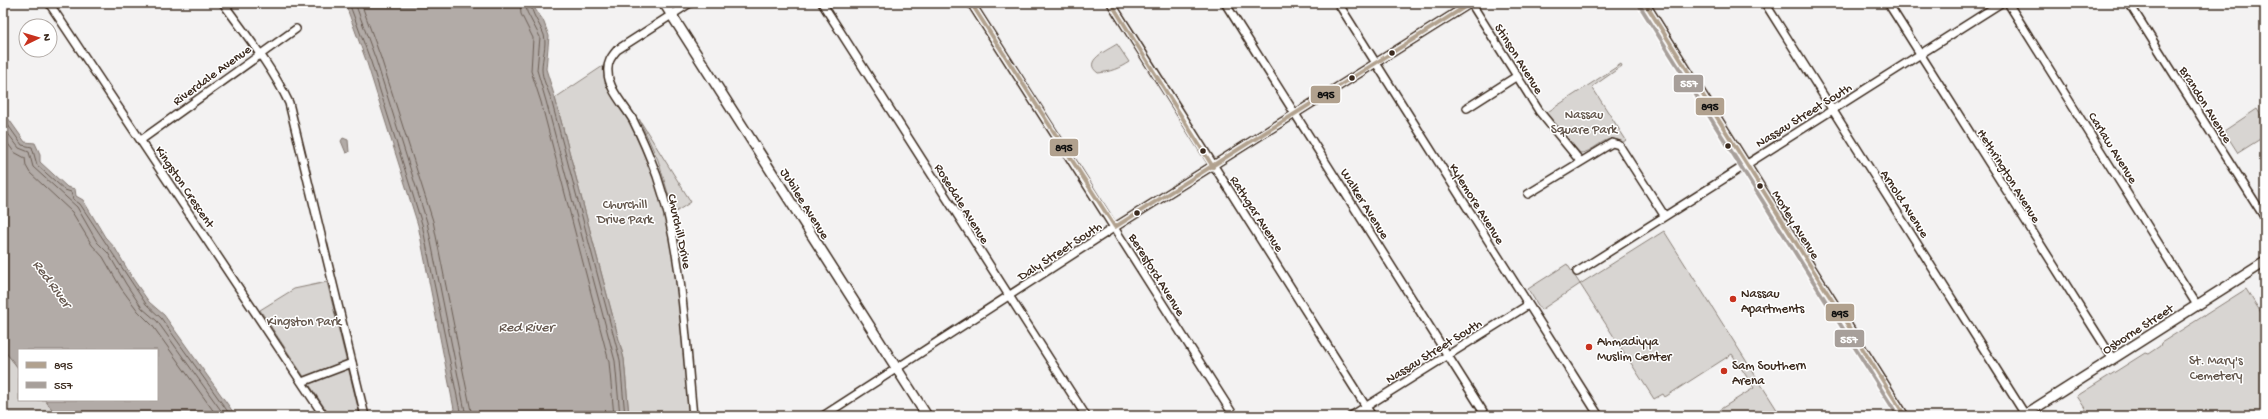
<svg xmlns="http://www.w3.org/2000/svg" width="2268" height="419" font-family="'Gochi Hand',sans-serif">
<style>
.green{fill:#d8d5d2;stroke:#8a8078}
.water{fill:#b2aba7;stroke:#827770}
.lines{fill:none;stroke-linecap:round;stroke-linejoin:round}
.shore{stroke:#6b5e55;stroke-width:1}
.street-casing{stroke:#3b2a1e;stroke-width:10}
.secondary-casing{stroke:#3b2a1e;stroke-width:12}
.street{stroke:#fff;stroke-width:7}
.secondary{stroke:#fff;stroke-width:9}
.bus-1-casing{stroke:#fff;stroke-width:7}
.bus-2-casing{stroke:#fff;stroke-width:7}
.bus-1{stroke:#b1a18e;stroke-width:4}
.bus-2{stroke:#a79f9a;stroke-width:4}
.bus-dot{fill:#3b2a1e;stroke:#fff;stroke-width:1.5}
.poi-dot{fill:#c8321e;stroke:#fff;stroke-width:1.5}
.labels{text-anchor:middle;stroke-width:3;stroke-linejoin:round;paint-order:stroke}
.street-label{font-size:13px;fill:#3b2a1e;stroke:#fff}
.park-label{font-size:13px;fill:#62554b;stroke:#fff}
.poi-label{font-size:13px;fill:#3b2a1e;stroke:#fff;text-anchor:start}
.water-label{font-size:14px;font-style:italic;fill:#65574e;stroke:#fff}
.line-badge{stroke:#fff;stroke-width:1.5}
.badge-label{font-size:11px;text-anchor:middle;font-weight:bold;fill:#fff}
.pale-badge-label{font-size:11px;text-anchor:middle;font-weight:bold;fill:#111}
</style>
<rect width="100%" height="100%" fill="#f3f2f2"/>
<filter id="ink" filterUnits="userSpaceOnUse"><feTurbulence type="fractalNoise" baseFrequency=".025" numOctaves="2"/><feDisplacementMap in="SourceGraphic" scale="8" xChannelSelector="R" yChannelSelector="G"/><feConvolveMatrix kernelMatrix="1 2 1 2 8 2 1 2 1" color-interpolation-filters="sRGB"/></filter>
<g filter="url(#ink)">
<g class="green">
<path d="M1117 44 1129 62C1120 68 1110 72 1098 73 1081 61 1108 50 1117 44Z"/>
<path d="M609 62 607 73 648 155 675 251 693 416H629L624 359 555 98Z"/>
<path d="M1621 64 1622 66 1592 87 1626 140 1622 143C1607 130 1595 153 1580 153L1546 113Z"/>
<path d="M2257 109 2265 122V136L2238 153 2224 131Z"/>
<path d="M639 119 691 202 674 213 658 160Z"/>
<path d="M1664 231 1781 416H1723L1719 410 1754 388 1732 354 1665 397 1663 394 1654 399 1580 284 1541 310 1528 289 1567 264 1580 284Z"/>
<path d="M327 282 360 416H330L260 310 294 289Z"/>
<path d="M2246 289 2265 319V416H2090L2077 396 2145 353 2148 354 2160 346 2161 343Z"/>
<path d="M3 349 19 369V400H45L57 416H3Z"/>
</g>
<g class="water">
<path d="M345 3H535V9L543 20 549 36 546 69 555 98 624 359 629 416H458L454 409 418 225 367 63Z"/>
<path d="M3 111 25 142 35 143 40 154V162L67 187 75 189 76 196 83 200 105 237 115 248 133 279 149 302 164 315 236 416H57L45 400H157V350H19V369L3 349Z"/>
<path d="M343 138 348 140 349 152 346 153 341 141Z"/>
</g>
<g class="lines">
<g class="shore">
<path d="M349 3 371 62 422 224 461 416"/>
<path d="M355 3 376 60 427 222 466 416"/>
<path d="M361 3 381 58 433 221 472 416"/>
<path d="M520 3 521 14 533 38 531 71 541 102 609 362 614 416"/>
<path d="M526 3 527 12 540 37 537 70 546 101 615 361 620 416"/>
<path d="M531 3C531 14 540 24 544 35 547 45 542 58 542 69 542 79 548 89 551 99L620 360 625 416"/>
<path d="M3 118 22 145 32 147 37 165 65 190 71 192 73 199 80 204 146 304 161 318 231 416"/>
<path d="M3 127 19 148 29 152 33 167 77 207 97 242 108 253 126 284 142 308 157 321 225 416"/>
<path d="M3 137 14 152 25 158 26 166 30 173 72 212 92 245 103 257 121 288 138 311 152 325 217 416"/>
</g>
<defs>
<g id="street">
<path d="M49 3 324 416"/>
<path d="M223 3C246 35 272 67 289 103L365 416"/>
<path d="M690 3 617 50C611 57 607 63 608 72 608 89 625 106 633 120 642 138 650 157 657 176 683 252 685 337 693 416"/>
<path d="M822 3 1086 416"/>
<path d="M971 3 1234 416"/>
<path d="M1111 3 1372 416"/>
<path d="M1225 3 1486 416"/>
<path d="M1338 3 1599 416"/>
<path d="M1471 3 1539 111 1580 161"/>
<path d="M1645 3 1905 416"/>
<path d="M1765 3 2026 416"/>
<path d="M1888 3 2113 359"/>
<path d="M2008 3 2197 305"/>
<path d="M2129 3 2265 218"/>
<path d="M1467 108 1517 76"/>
<path d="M141 140 296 29"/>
<path d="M1528 194 1612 143 1619 145 1664 215"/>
<path d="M1577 272 2001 3"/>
<path d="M302 382 352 363"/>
<path d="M823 416 1115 227 1471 3"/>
<path d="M1351 416 1528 305"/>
</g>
<g id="secondary">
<path d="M664 3 927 416"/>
<path d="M2023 416 2265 262"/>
</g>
</defs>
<use href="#street" class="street-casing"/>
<use href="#secondary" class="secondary-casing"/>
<use href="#street" class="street"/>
<use href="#secondary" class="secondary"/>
<defs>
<g id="bus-1">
<path d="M971 3 1115 227 1471 3"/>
<path d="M1111 3 1213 167"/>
<path d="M1645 3 1905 416"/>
</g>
<path id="bus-2" d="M1640 6 1898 416"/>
</defs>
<use href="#bus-1" class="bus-1-casing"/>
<use href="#bus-2" class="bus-2-casing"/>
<use href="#bus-1" class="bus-1"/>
<use href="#bus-2" class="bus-2"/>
</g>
</g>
<g class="bus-dot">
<circle cx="1392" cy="53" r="3.5"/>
<circle cx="1352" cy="78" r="3.5"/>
<circle cx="1728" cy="146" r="3.5"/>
<circle cx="1203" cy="151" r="3.5"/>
<circle cx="1760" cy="186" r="3.5"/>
<circle cx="1137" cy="213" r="3.5"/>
</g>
<g class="poi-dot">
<circle cx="1733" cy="299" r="4"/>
<circle cx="1589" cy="347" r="4"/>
<circle cx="1724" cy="371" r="4"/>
</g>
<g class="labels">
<g class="street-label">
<text transform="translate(1520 58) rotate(58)" y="5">Stinson Avenue</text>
<text transform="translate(211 74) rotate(-36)" y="5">Riverdale Avenue</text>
<text transform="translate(2207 104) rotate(58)" y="5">Brandon Avenue</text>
<text transform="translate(1803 114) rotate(-32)" y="5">Nassau Street South</text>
<text transform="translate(2114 147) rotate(58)" y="5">Carlaw Avenue</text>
<text transform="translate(2010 175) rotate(58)" y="5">Hethrington Avenue</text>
<text transform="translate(186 186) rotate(56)" y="5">Kingston Crescent</text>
<text transform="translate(806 203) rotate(58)" y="5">Jubilee Avenue</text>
<text transform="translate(963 203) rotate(58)" y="5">Rosedale Avenue</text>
<text transform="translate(1366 203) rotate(58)" y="5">Walker Avenue</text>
<text transform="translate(1478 203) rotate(58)" y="5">Kylemore Avenue</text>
<text transform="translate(1906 203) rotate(57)" y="5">Arnold Avenue</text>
<text transform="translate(1258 213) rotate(57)" y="5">Rathgar Avenue</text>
<text transform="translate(1797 224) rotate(58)" y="5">Morley Avenue</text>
<text transform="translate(681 231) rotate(78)" y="5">Churchill Drive</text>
<text transform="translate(1059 250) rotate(-33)" y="5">Daly Street South</text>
<text transform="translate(1158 274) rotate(58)" y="5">Beresford Avenue</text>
<text transform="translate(2137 328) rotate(-33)" y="5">Osborne Street</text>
<text transform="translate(1433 350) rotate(-32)" y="5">Nassau Street South</text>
</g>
<g class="park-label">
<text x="1584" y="118">Nassau<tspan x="1584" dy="15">Square Park</tspan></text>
<text x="625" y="208">Churchill<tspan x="625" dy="15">Drive Park</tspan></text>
<text x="304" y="325">Kingston Park</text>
<text x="2216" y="364">St. Mary's<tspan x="2216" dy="15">Cemetery</tspan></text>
</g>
<g class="poi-label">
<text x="1741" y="297">Nassau<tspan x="1741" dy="15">Apartments</tspan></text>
<text x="1597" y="345">Ahmadiyya<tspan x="1597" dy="15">Muslim Center</tspan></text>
<text x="1732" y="369">Sam Southern<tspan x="1732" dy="15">Arena</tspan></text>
</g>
<g class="water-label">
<text transform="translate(53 283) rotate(54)" y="5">Red River</text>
<text x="526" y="331">Red River</text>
</g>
</g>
<g class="line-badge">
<rect x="1673" y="74" width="31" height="19" rx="4" fill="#a79f9a"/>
<rect x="1310" y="85" width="31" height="19" rx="4" fill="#b1a18e"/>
<rect x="1695" y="97" width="30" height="19" rx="4" fill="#b1a18e"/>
<rect x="1049" y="138" width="30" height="19" rx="4" fill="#b1a18e"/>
<rect x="1825" y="303" width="30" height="19" rx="4" fill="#b1a18e"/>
<rect x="1834" y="329" width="31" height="19" rx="4" fill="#a79f9a"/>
</g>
<g class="badge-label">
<text x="1689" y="87">557</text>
<text x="1849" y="343">557</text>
</g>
<g class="pale-badge-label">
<text x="1326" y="98">895</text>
<text x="1710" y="110">895</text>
<text x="1064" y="151">895</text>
<text x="1840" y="317">895</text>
</g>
<rect width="2268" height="419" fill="none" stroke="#fff" stroke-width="16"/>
<rect x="8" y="8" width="2252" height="403" fill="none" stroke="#3b2a1e" stroke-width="1.5" filter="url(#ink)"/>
<rect x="18" y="349" width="140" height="52" fill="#ffffff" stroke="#b1aaa5"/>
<rect x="26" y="362" width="20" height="6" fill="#b1a18e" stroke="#b1aaa5"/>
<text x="54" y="369" font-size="12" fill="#3b2a1e">895</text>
<rect x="26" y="382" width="20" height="6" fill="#a79f9a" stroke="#b1aaa5"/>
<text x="54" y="389" font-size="12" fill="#3b2a1e">557</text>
<g transform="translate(38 38) rotate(85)"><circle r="19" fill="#ffffff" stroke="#b1aaa5"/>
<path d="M0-3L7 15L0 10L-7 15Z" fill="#c8321e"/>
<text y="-6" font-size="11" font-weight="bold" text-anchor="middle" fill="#3b2a1e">N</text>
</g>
</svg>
